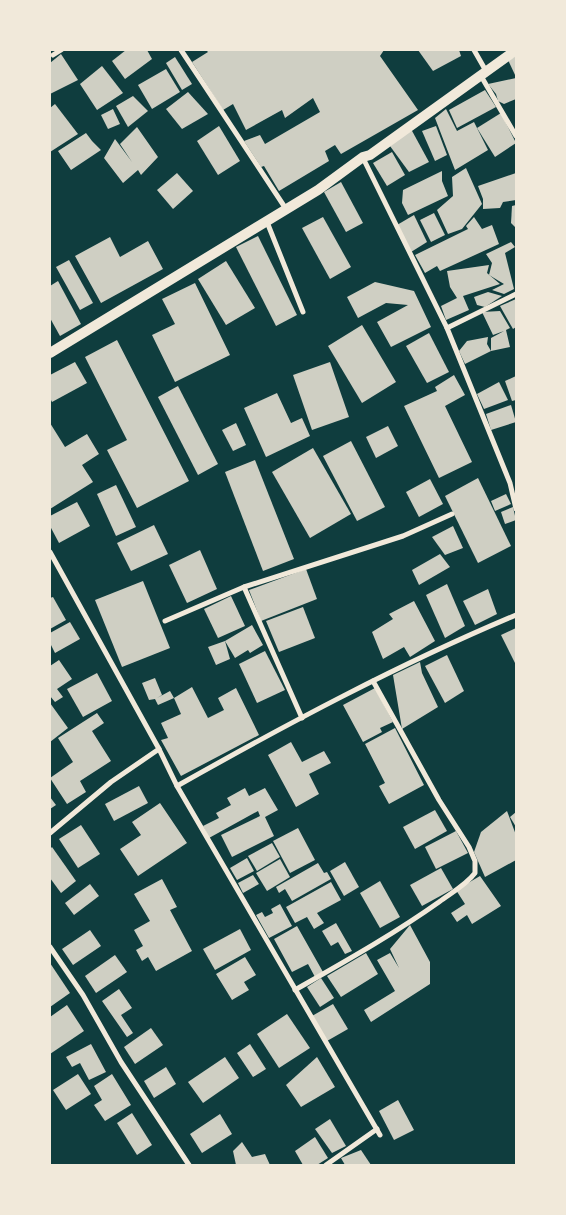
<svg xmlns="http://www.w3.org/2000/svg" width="566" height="1215" font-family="'PT Sans',sans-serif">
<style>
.building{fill:#cfcfc3}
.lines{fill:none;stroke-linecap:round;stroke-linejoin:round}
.minor{stroke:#f1e9da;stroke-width:5}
.secondary{stroke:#f1e9da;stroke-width:10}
</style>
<rect width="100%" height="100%" fill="#0f3d3e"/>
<g class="building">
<path d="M126 50H147L152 59 125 79 112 61Z"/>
<path d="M206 50H384L380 56 418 110 341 154 335 145 325 151 329 161 279 191 264 166 261 167 244 141 260 135 265 144 320 112 313 98 285 118 282 110 246 130 233 104 223 110 192 62 208 52Z"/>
<path d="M418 50H459L461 56 433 71Z"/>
<path d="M61 54 78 80 50 94V63Z"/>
<path d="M516 56V77L508 60Z"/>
<path d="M175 57 192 84 182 90 166 63Z"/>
<path d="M102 66 123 93 97 110 80 84Z"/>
<path d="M166 69 180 92 152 109 138 85Z"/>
<path d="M516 78V99L504 104 498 101 496 94 488 84Z"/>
<path d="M485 90 496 107 457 128 449 110Z"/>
<path d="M188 92 208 114 182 129 166 109Z"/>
<path d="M133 96 148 111 128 127 116 106Z"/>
<path d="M55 104 78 134 50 152V108Z"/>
<path d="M113 109 120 124 108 129 101 115Z"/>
<path d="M446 109 457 131 474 122 488 150 455 170 435 118Z"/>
<path d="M501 113 516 143 495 157 477 128Z"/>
<path d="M219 126 240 161 218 175 197 141Z"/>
<path d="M436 126 447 155 435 161 422 131Z"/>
<path d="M137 127 158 157 141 175 138 170 123 183 104 158 115 139 132 162 120 144Z"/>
<path d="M411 129 429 162 409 172 390 146Z"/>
<path d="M86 133 92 141 101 150 71 170 58 151Z"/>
<path d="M392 152 405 175 387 186 373 163Z"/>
<path d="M466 168 482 204 462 229 448 234 437 210 453 196 452 177Z"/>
<path d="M442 171V181L448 196 408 215 402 203 403 190Z"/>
<path d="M177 173 193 191 173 209 157 190Z"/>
<path d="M516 173V200L503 202 500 208 483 209V199L478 186Z"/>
<path d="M341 182 363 223 346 232 324 192Z"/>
<path d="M516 205V228L511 223 512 206Z"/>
<path d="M434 213 445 235 431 242 420 220Z"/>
<path d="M414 215 427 242 411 252 397 225Z"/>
<path d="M323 217 351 267 330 279 302 228Z"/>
<path d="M474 217 482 229 492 225 499 244 440 271 437 266 425 273 415 255 468 229 466 226Z"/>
<path d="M258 236 297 315 276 326 236 247Z"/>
<path d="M110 237 120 257 148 241 163 269 101 303 75 256Z"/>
<path d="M511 242 515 247 505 253 514 289 504 294 492 290 504 284 489 275 492 263 486 254Z"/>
<path d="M69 260 93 303 80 310 56 267Z"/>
<path d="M226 261 255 308 226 325 198 279Z"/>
<path d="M489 265 487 273 500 284 463 296 469 310 446 320 441 306 457 298 450 287 447 271Z"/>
<path d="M58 281 81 324 60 336 50 318V286Z"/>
<path d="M375 282 414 291 431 327 391 347 377 322 408 305 386 303 358 318 347 297Z"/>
<path d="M195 283 230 355 175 382 152 335 175 324 162 299Z"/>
<path d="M488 292 502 296 485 307 477 305 474 297Z"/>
<path d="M516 299V327L513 329 500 306Z"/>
<path d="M500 311 510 328 506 330 510 347 491 351 465 364 459 351 467 341 488 337 487 344 491 351V338L504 331 493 335 482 312Z"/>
<path d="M362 325 396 382 362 403 328 346Z"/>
<path d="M429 333 449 372 427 383 406 346Z"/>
<path d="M117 340 189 481 137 508 107 450 127 440 85 357Z"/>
<path d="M75 362 87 383 52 402 50 398V375Z"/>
<path d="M330 362 349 417 312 430 293 375Z"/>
<path d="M454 375 465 395 445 406 472 462 439 478 404 406 437 391 435 387Z"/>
<path d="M516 376V400L512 401 505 381Z"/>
<path d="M499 382 508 400 484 409 477 394Z"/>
<path d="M178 386 218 464 198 475 158 397Z"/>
<path d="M277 393 291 423 302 418 310 436 266 457 244 408Z"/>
<path d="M511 405 516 422 491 430 486 414Z"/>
<path d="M50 423 65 447 87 434 99 454 82 465 93 482 50 509Z"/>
<path d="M236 423 246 445 233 451 222 430Z"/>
<path d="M388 426 398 446 376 458 366 437Z"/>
<path d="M351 441 385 507 357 521 323 456Z"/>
<path d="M313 448 351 514 310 538 272 472Z"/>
<path d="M255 460 294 559 263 571 225 472Z"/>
<path d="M478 478 511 546 478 563 445 496Z"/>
<path d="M430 479 443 504 419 517 406 492Z"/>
<path d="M116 485 136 527 116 536 97 494Z"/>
<path d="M506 494 511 504 495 511 491 501Z"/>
<path d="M77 502 90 526 59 543 50 526V516Z"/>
<path d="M513 507 516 520 505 524 501 512Z"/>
<path d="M154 525 168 554 131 571 117 543Z"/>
<path d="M453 526 463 548 445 555 432 537Z"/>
<path d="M200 550 217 589 187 603 169 565Z"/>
<path d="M440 554 450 567 419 585 412 570Z"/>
<path d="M306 569 317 599 261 621 249 590Z"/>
<path d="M143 581 170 648 122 667 95 600Z"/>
<path d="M447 584 465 626 445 638 426 595Z"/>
<path d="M488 589 497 614 475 625 463 601Z"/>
<path d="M231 596 245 626 218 638 204 609Z"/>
<path d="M53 597 66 620 50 629V598Z"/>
<path d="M414 601 435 641 410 657 404 647 383 659 372 632 393 619 389 614Z"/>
<path d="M303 607 315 638 279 652 266 621Z"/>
<path d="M70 622 80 639 55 653 50 643V633Z"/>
<path d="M252 625 263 645 250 653 248 650 235 658 225 641 230 659 216 665 208 647 225 641Z"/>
<path d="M516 628V665L501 635Z"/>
<path d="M265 651 285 690 257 703 239 664Z"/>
<path d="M447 655 464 691 445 703 425 666Z"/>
<path d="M59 660 72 679 57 689 63 697 55 702 50 696V666Z"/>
<path d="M420 662 422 673 438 707 402 729 393 675Z"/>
<path d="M97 673 112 701 83 717 67 689Z"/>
<path d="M155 678 162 695 157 698 170 691 174 698 158 705 155 699 149 700 142 683Z"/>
<path d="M192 687 208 718 224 710 218 698 236 688 259 735 181 776 161 740 168 738 161 723 181 714 174 698Z"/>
<path d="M375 688 393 722 380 728 382 732 363 742 343 705Z"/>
<path d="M50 703 68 728 50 742Z"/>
<path d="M97 713 104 723 92 731 111 761 80 781 86 792 67 804 50 778 73 762 58 738Z"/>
<path d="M395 728 424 785 389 804 379 786 385 783 365 744Z"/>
<path d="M291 742 302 762 324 751 331 763 309 774 319 794 296 807 268 755Z"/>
<path d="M139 786 148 803 114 821 105 804Z"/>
<path d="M245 788 249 796 265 788 278 810 265 817 274 836 232 857 221 835 260 816 258 811 209 838 203 826 219 818 216 813 231 805 227 798Z"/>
<path d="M50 797 56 805 50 809Z"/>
<path d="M160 803 187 843 138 876 120 849 141 835 132 822Z"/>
<path d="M435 810 447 831 415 849 403 827Z"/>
<path d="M507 811 516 835V860L485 877 474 852 481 832Z"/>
<path d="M516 812V827L510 817Z"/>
<path d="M81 825 100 854 78 868 59 839Z"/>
<path d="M298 828 315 860 290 873 273 841Z"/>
<path d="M456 831 468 853 436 869 425 847Z"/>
<path d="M272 843 280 857 257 871 248 856Z"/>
<path d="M52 847 76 881 61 893 50 878V849Z"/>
<path d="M247 858 254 871 237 880 230 868Z"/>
<path d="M280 859 290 877 267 891 256 873Z"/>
<path d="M345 862 359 887 344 896 330 871Z"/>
<path d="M318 863 324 873 327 872 331 879 292 901 285 889 279 893 276 887Z"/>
<path d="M441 868 453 889 422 906 410 885Z"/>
<path d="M253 875 259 884 243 893 238 883Z"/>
<path d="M480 876 501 906 472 924 467 915 457 922 451 913 465 904 456 890Z"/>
<path d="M162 879 177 907 170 910 192 951 156 971 148 957 142 961 136 950 143 946 134 930 150 921 134 894Z"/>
<path d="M380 881 400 917 380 928 360 893Z"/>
<path d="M331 882 341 900 317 913 324 923 314 929 307 917 295 923 286 907Z"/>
<path d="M90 884 99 896 74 915 65 903Z"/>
<path d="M280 904 292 926 269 938 256 915 262 912 265 917 273 913 271 909Z"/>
<path d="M336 923 352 951 345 954 338 942 331 946 322 931Z"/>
<path d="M410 925 430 962V984L371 1022 364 1010 395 991 377 960 390 953 399 968 390 949Z"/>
<path d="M297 926 323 972 315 977 308 964 292 972 274 939Z"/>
<path d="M240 929 251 950 215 970 203 949Z"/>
<path d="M90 930 101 946 73 965 62 949Z"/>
<path d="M366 953 378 974 341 997 327 976Z"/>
<path d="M115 955 127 972 96 993 85 976Z"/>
<path d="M245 957 256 975 244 982 249 990 232 1000 216 974Z"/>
<path d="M50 963 70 993 50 1007Z"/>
<path d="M321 978 334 998 320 1007 307 987Z"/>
<path d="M119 989 132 1008 121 1015 133 1033 127 1037 102 1001Z"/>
<path d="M333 1004 348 1029 327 1041 312 1016Z"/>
<path d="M67 1005 84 1031 50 1054V1017Z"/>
<path d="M287 1014 310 1048 279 1068 257 1034Z"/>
<path d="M151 1028 163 1045 135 1064 124 1047Z"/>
<path d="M91 1044 106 1072 89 1080 80 1063 72 1067 66 1057Z"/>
<path d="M250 1044 266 1069 253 1077 237 1053Z"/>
<path d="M225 1057 239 1078 203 1103 188 1082Z"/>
<path d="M317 1057 335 1087 301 1107 286 1085Z"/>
<path d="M166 1067 176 1084 154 1098 144 1081Z"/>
<path d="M78 1074 91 1094 66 1110 53 1090Z"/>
<path d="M112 1074 131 1105 105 1121 94 1105 102 1100 94 1086Z"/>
<path d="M398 1100 414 1130 394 1140 379 1111Z"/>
<path d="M132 1113 152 1145 137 1155 117 1123Z"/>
<path d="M220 1114 232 1134 202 1153 190 1134Z"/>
<path d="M330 1119 346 1146 332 1153 315 1129Z"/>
<path d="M315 1137 328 1158 317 1165H303L295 1151Z"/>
<path d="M242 1142 252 1157 265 1154 270 1165H236L233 1151Z"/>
<path d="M361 1150 371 1165H345L341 1158Z"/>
</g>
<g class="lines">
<g class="minor">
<path d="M181 50 286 209"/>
<path d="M474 50 486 71"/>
<path d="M53 55 61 50"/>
<path d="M481 76 516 136"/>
<path d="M363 158 447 328 510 483 516 509"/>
<path d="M267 222 303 312"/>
<path d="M447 328 516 294"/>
<path d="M50 552 159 749 177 786 380 1135"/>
<path d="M244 587 302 718"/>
<path d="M165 621 244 587 403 536 452 514"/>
<path d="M177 786C287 724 399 664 516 615"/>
<path d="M50 833 111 782 159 749"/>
<path d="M50 947 83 995 121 1062 189 1165"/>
<path d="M295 990C344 962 394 934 439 902 451 893 466 885 475 873V861L469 847 439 800 373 681"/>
<path d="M326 1165 377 1129"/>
</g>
<path class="secondary" d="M50 353 318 190 363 157 370 155 516 50"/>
</g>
<rect width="566" height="1215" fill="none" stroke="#f1e9da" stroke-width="102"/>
</svg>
